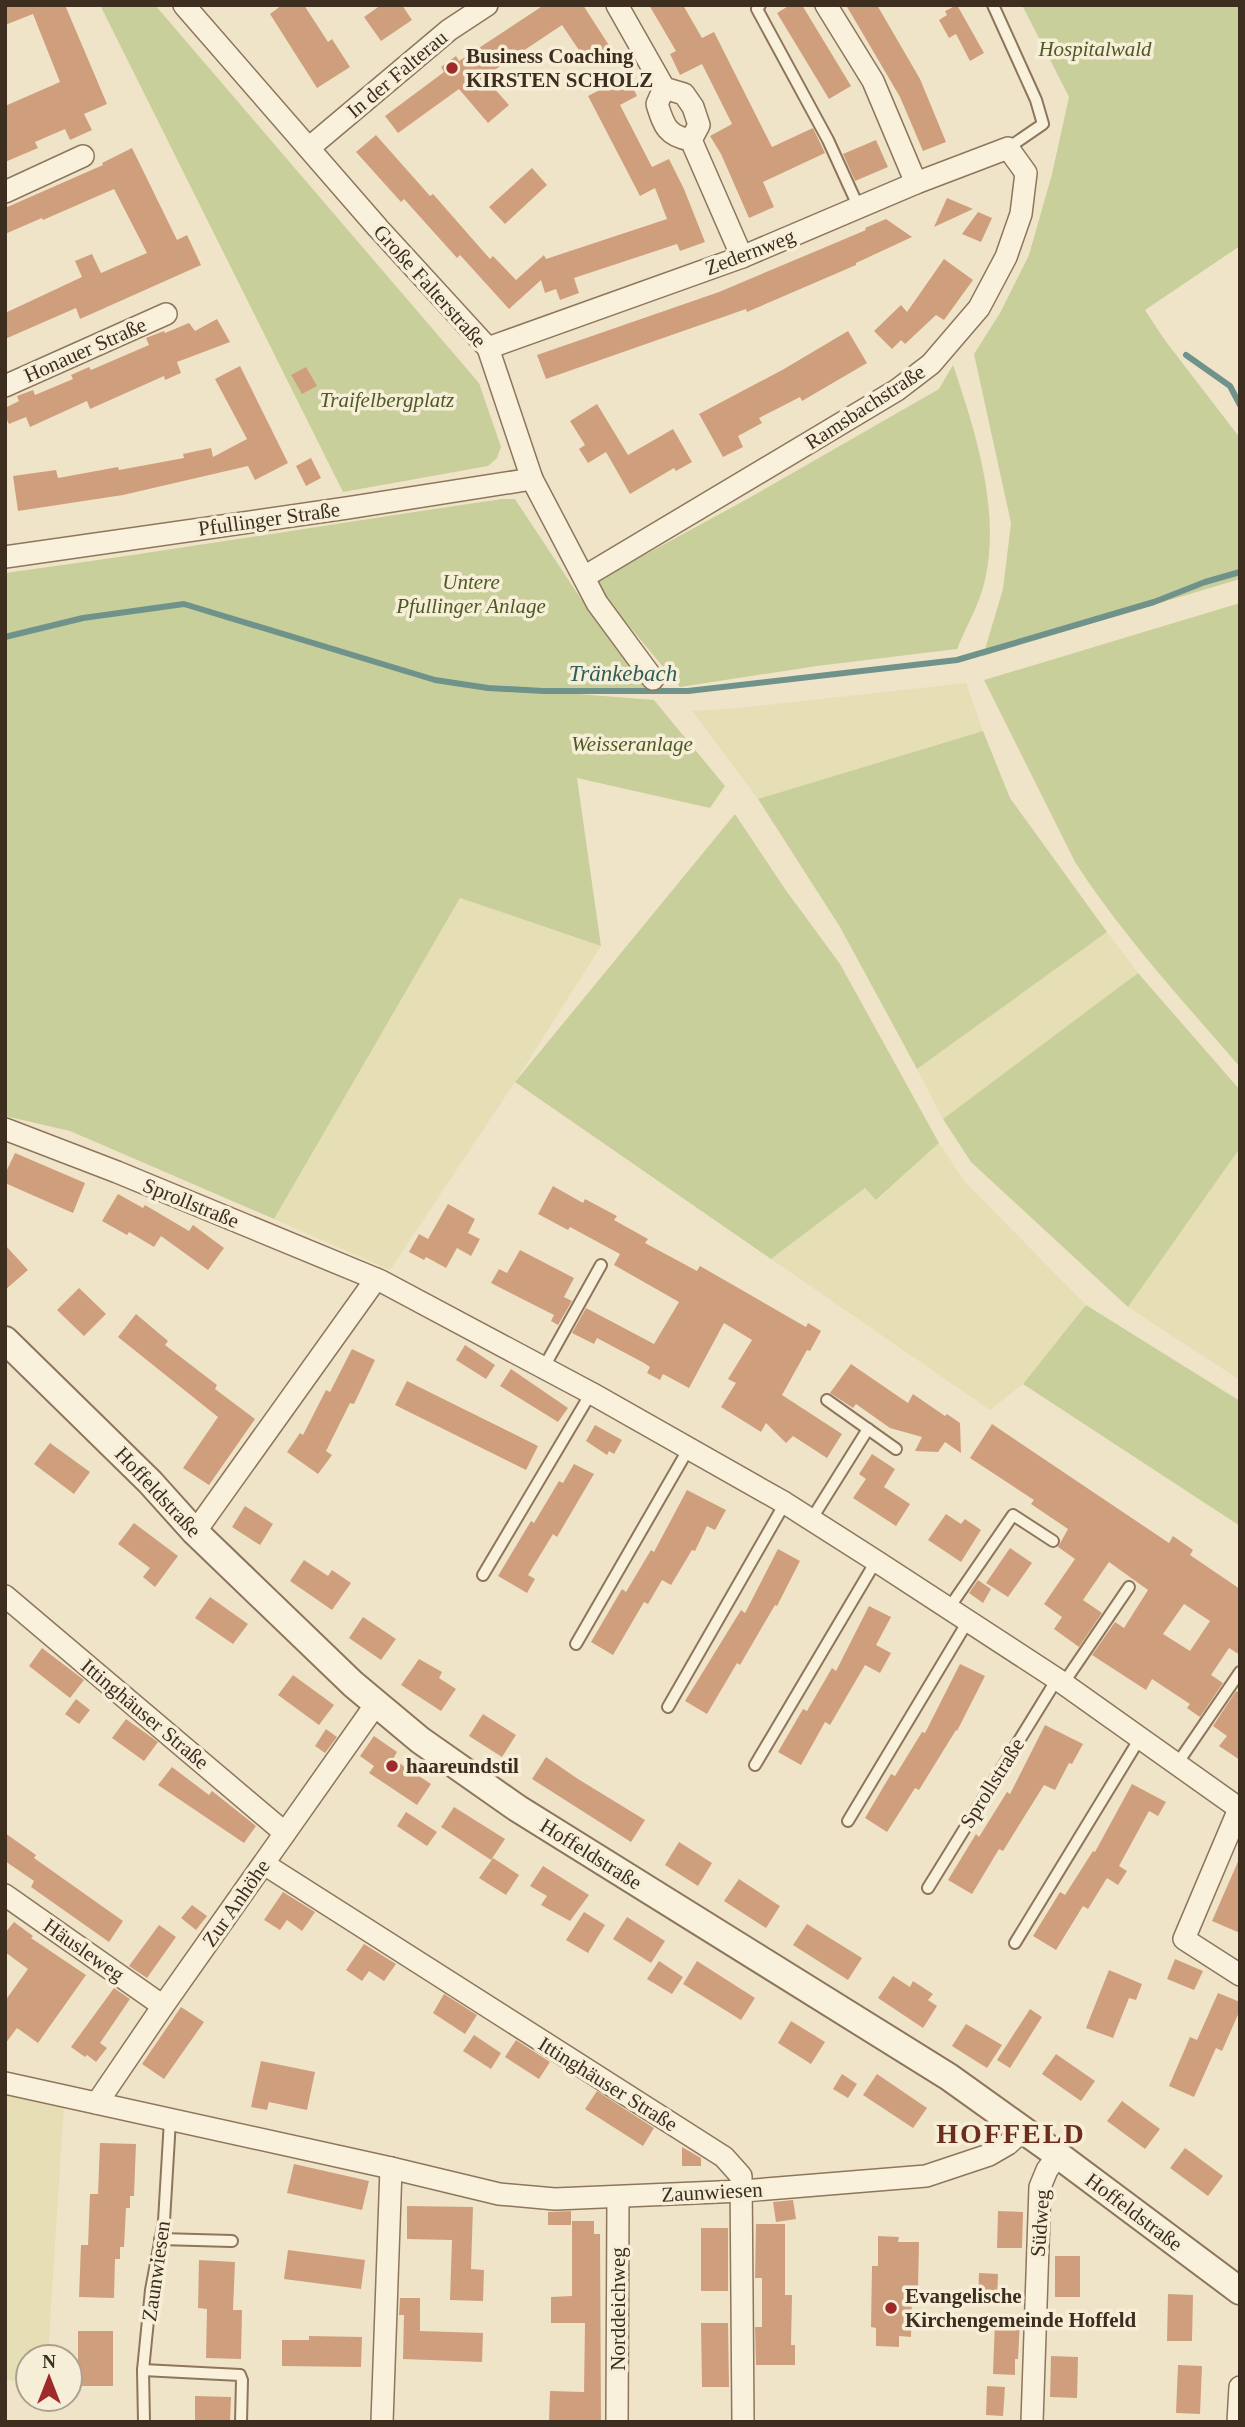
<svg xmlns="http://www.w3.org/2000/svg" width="1245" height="2427" font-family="'Times New Roman',serif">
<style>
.farmland{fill:#e6deb5}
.green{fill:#c9cf9b}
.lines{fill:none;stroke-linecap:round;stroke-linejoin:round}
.stream{stroke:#6f938a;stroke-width:6}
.building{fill:#cf9f7d;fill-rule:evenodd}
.service-casing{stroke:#8d765c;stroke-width:14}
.minor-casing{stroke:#8d765c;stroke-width:24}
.tertiary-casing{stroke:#8d765c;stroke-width:30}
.service{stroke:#faf1dc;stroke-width:10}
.minor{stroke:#faf1dc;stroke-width:21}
.tertiary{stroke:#faf1dc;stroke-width:26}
.poi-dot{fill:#9e2a2b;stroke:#f7eed8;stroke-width:2.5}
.labels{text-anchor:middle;stroke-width:7;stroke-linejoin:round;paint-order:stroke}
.park-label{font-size:21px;font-style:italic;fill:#4d5a26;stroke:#f7eed8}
.poi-label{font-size:21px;font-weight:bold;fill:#3d2e20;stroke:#f7eed8;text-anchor:start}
.street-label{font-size:21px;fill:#3d2e20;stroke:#f7eed8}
.water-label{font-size:23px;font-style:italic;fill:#2f5d5a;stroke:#f7eed8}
.district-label{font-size:28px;font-weight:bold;letter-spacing:2px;fill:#6b2e1e;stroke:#f7eed8}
</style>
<rect width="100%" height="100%" fill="#f0e4c8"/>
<g class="farmland">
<path d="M966 683 983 731 758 799 692 711 740 708Z"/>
<path d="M460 898 601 946 515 1082 390 1270 274 1219Z"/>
<path d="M1107 932 1138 973 943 1119 917 1069Z"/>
<path d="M939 1143 964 1181 1086 1305 1023 1384 990 1410 771 1259 865 1188 877 1200Z"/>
<path d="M1240 1148V1380L1128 1307Z"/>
<path d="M5 2090 64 2104 48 2357H28V2385L5 2379Z"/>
</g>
<g class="green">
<path d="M100 5H155L479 383 501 447 497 458 488 466 343 492Z"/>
<path d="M1022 5H1240V246L1145 310 1164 339 1240 438V579L983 656 1003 589 1011 523 974 354 1000 313 1029 255 1052 174 1069 97Z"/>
<path d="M953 365C975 430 1001 510 985 580 980 603 966 627 957 649L817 666 680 687 593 583 749 498 939 389Z"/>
<path d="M502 499H515L589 611 655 691H566V693L654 700 725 786 710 808 577 778 601 946 460 898 274 1219 70 1131 5 1116V573C171 551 336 523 502 499Z"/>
<path d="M1240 603V1067C1183 1001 1122 935 1075 862L984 680Z"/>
<path d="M983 731 1010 798 1107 932 917 1069 840 927 758 799Z"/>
<path d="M735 814 785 889 840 964 939 1143 876 1200 865 1188 771 1259 515 1082Z"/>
<path d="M1138 973 1240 1090V1148L1128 1307 971 1162 943 1119Z"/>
<path d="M1086 1305 1240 1401V1526L1023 1384Z"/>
</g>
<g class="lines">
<g class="stream">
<path d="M1186 355 1230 386 1240 405"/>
<path d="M5 637 83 618 184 604 435 680 488 688 543 691H688L957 660 1154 602 1205 582 1240 572"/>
</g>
</g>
<g class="building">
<path d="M5 5H65L107 104 84 114 92 130 70 140 65 129 35 142 38 148 5 162V106L60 82 33 14 5 25Z"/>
<path d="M282 5H304L328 42 332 39 350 67 317 88 270 14Z"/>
<path d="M381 5H402L412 20 381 41 364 17Z"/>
<path d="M544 5H583L612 50 589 65 562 25 484 77 509 105 488 123 459 89 398 133 385 116 444 72 441 67 456 56 459 61Z"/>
<path d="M649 5H683L702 38 714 32 772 147 813 128 825 153 763 182 774 207 749 218 721 154 710 136 732 124 702 64 680 75 670 54 676 51Z"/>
<path d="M790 5H802L851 86 829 99 777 13Z"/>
<path d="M846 5H877L920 79 946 142 923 151 900 97Z"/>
<path d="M957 5 984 53 970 61 956 34 949 38 939 20 947 15 945 11Z"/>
<path d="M627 76 637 96 620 105 652 167 669 159 684 189 705 242 680 251 677 244 574 278 579 293 560 300 556 289 545 293 541 280 509 309 460 255 457 258 404 199 401 202 356 152 376 135 430 196 433 194 490 259 493 256 516 280 544 255 546 259 667 219 655 188 640 196 588 96Z"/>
<path d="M876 140 888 167 855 181 843 154Z"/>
<path d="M132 148 177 240 187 235 201 265 80 319 76 308 5 339V313L82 277 75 261 92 254 101 273 147 253 114 189 43 220 42 218 5 234V208L103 165 102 163Z"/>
<path d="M532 168 547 185 505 224 489 207Z"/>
<path d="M947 198 973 209 934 227Z"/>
<path d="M978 212 992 218 981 242 962 234Z"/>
<path d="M886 219 912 237 856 263V265L747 312 746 309 546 379 537 355 719 292 866 230 865 228Z"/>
<path d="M944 259 973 280 944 320 936 315 905 344 901 340 892 349 874 331 901 305 907 312Z"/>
<path d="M217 319 230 342 177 362 181 373 165 380 164 376 90 409 87 401 30 427 26 417 9 424 5 416V408L19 401 17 396 33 390 35 395 73 379 71 375 89 367 91 370 149 345 146 338 164 331 165 333 189 323 195 331Z"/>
<path d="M848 331 867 363 802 401 800 397 759 418 762 423 738 436 743 447 723 457 699 414 784 369Z"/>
<path d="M240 366 288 463 255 480 248 466 123 495 18 511 13 476 56 470 58 478 118 467 119 470 184 458 183 454 211 448 213 457 247 439 215 379Z"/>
<path d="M306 367 317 386 302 394 291 375Z"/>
<path d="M597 404 628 455 673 429 692 462 676 471 674 468 630 494 606 452 588 463 579 449 585 445 570 421Z"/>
<path d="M311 458 321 478 306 486 296 466Z"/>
<path d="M15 1153 85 1183 73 1213 5 1183V1174Z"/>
<path d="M553 1186 583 1203 585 1199 617 1216 614 1220 648 1239 645 1243 697 1271 700 1266 806 1327 808 1323 821 1331 810 1351 807 1350 782 1395 842 1434 827 1458 793 1436 786 1443 766 1423 761 1432 721 1407 736 1383 728 1379 752 1340 724 1323 689 1388 663 1374 660 1380 647 1373 650 1367 644 1363 597 1338 594 1344 572 1333 586 1308 654 1344 679 1302 614 1265 620 1254 570 1227 568 1230 538 1214Z"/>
<path d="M118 1194 143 1208 145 1205 189 1231 193 1225 224 1248 208 1270 161 1236 154 1247 129 1232 127 1235 102 1221Z"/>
<path d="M448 1204 475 1219 468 1233 480 1239 471 1256 457 1248 446 1268 426 1257 424 1260 409 1252 419 1234 428 1239Z"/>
<path d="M5 1245 28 1270 5 1290Z"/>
<path d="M520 1250 574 1278 564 1297 572 1301 558 1325 551 1321 554 1315 491 1283 499 1269 507 1273Z"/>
<path d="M79 1288 106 1314 84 1336 57 1310Z"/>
<path d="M136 1314 168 1341 165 1345 217 1385 215 1389 255 1419 209 1485 183 1468 218 1417 118 1337Z"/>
<path d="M465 1345 495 1365 486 1379 456 1360Z"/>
<path d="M352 1349 375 1360 354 1404 350 1403 326 1451 332 1455 318 1474 287 1452 300 1433 303 1435 326 1390 330 1392Z"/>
<path d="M851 1364 908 1403 913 1394 945 1416 947 1414 960 1423 961 1453 945 1442 938 1452 915 1451 922 1437 890 1428 856 1404 853 1408 830 1393Z"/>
<path d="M511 1369 568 1408 558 1422 500 1386Z"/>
<path d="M407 1381 538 1446 526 1470 395 1405Z"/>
<path d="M992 1424 1169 1543 1173 1536 1193 1550 1190 1555 1240 1589V1655L1229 1648 1211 1675 1223 1683 1200 1717 1187 1708 1190 1704 1152 1679 1146 1690 1092 1655 1115 1622 1124 1628 1148 1590 1109 1562 1083 1600 1102 1613 1079 1647 1054 1629 1062 1617 1044 1604 1075 1559 1058 1547 1068 1529 1031 1504 1034 1500 970 1458ZM1184 1604 1210 1621 1190 1651 1163 1634Z"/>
<path d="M595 1425 622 1440 614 1454 609 1451 607 1455 586 1441Z"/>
<path d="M50 1443 90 1472 74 1494 34 1464Z"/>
<path d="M872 1454 895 1469 884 1487 910 1504 896 1526 853 1498 866 1479 859 1474Z"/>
<path d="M574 1464 594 1474 557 1537 553 1534 528 1575 535 1579 527 1593 498 1576 531 1521 534 1523 559 1481 563 1483Z"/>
<path d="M687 1490 726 1510 715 1530 707 1526 695 1551 692 1550 671 1585 662 1580 648 1604 644 1602 613 1655 591 1642 622 1589 626 1592 651 1550 654 1552Z"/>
<path d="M245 1506 273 1524 260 1545 232 1527Z"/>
<path d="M946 1514 961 1524 965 1519 981 1530 961 1562 928 1540Z"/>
<path d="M134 1523 178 1556 155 1587 143 1577 150 1568 118 1544Z"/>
<path d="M1010 1548 1032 1563 1008 1597 986 1583Z"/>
<path d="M778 1549 800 1561 777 1606 775 1605 740 1665 737 1663 707 1714 685 1701 741 1610 745 1613Z"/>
<path d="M304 1560 328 1576 332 1570 351 1583 332 1610 290 1581Z"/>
<path d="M978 1580 991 1589 983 1603 969 1593Z"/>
<path d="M210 1597 248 1624 233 1644 195 1618Z"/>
<path d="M869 1606 891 1617 876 1645 891 1653 880 1673 865 1665 830 1725 825 1722 801 1765 778 1752 803 1709 807 1711 832 1668 836 1671Z"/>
<path d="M363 1617 396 1639 381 1660 349 1638Z"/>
<path d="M42 1648 84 1680 70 1698 29 1666Z"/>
<path d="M419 1659 442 1672 439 1678 456 1689 441 1711 401 1685Z"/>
<path d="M960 1664 985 1676 957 1731 956 1730 919 1790 915 1788 887 1832 865 1818 891 1774 895 1776 922 1732 925 1733Z"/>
<path d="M293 1675 334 1705 319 1725 278 1695Z"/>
<path d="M1236 1691 1240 1693V1760L1219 1746 1227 1736 1213 1726Z"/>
<path d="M76 1699 90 1710 79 1724 65 1714Z"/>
<path d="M483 1714 516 1735 502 1757 469 1736Z"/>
<path d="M126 1719 158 1742 144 1761 112 1738Z"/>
<path d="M1045 1725 1083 1744 1072 1764 1069 1763 1055 1790 1044 1785 1003 1851 999 1849 972 1894 948 1880 976 1834 979 1837 1007 1792 1010 1794Z"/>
<path d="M326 1729 337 1737 325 1753 315 1746Z"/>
<path d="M374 1736 397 1752 393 1759 431 1784 417 1805 369 1773 374 1766 360 1756Z"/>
<path d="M546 1757 578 1779 645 1820 631 1842 532 1779Z"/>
<path d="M172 1767 209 1795 212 1791 256 1826 244 1843 158 1785Z"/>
<path d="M1132 1784 1166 1802 1158 1816 1149 1811 1119 1866 1127 1871 1118 1885 1107 1878 1088 1909 1083 1906 1056 1950 1033 1936 1060 1892 1065 1895 1093 1851 1095 1852Z"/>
<path d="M454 1807 505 1839 491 1860 441 1827Z"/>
<path d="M406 1812 437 1832 427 1846 397 1826Z"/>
<path d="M5 1833 36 1855 34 1858 123 1921 109 1942 31 1887 34 1881 5 1861Z"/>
<path d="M679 1842 712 1863 698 1886 665 1865Z"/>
<path d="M1240 1857V1933L1212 1921Z"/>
<path d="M493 1858 519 1875 506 1895 479 1878Z"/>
<path d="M543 1866 589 1895 570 1921 541 1905 547 1896 530 1886Z"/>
<path d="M739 1879 780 1906 766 1928 724 1901Z"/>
<path d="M283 1892 315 1912 302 1931 287 1920 280 1930 264 1920Z"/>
<path d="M192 1905 207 1916 196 1930 181 1918Z"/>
<path d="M584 1912 605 1925 588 1953 566 1940Z"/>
<path d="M627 1917 665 1941 651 1963 613 1939Z"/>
<path d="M14 1922 33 1936 31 1938 86 1975 38 2043 17 2028 5 2044V2001L28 1969 5 1952V1933Z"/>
<path d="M807 1924 862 1958 848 1980 793 1945Z"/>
<path d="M159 1925 176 1937 147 1978 129 1966Z"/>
<path d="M364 1944 396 1964 384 1981 369 1971 362 1981 346 1970Z"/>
<path d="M1175 1959 1203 1971 1194 1990 1167 1979Z"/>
<path d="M659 1961 683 1977 672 1994 647 1979Z"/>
<path d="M697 1961 755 1998 741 2020 683 1984Z"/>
<path d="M1109 1970 1142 1984 1136 2000 1129 1998 1113 2038 1086 2028Z"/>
<path d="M893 1976 910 1987 913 1981 933 1994 928 2000 937 2006 923 2028 878 1998Z"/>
<path d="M114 1988 130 1999 100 2043 107 2048 96 2062 87 2055 85 2057 71 2047Z"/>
<path d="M1218 1993 1240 2002V2010L1222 2051 1216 2048 1194 2097 1169 2086 1190 2037 1197 2040Z"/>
<path d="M444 1994 477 2015 465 2034 433 2013Z"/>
<path d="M181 2007 204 2022 164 2079 142 2064Z"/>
<path d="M1030 2009 1042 2017 1010 2068 997 2060Z"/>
<path d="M791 2021 825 2042 811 2064 778 2043Z"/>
<path d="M966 2024 1002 2045 987 2068 952 2046Z"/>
<path d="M474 2035 501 2053 491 2069 463 2051Z"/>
<path d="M516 2040 550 2062 539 2079 505 2057Z"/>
<path d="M1056 2054 1095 2081 1081 2101 1042 2074Z"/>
<path d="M261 2061 315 2072 307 2110 269 2102 267 2110 251 2107Z"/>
<path d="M842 2074 857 2084 848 2098 833 2089Z"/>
<path d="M877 2074 927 2108 913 2128 863 2095Z"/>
<path d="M597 2091 654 2128 643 2146 585 2109Z"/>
<path d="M1122 2101 1160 2129 1145 2149 1107 2121Z"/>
<path d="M100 2143 136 2144 134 2196H130V2208H126L124 2247H120V2259H115L114 2298 79 2297 81 2245H88L90 2194H98Z"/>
<path d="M682 2147 701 2158V2166H682Z"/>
<path d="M1185 2148 1223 2176 1208 2196 1170 2168Z"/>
<path d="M294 2164 369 2181 362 2210 287 2193Z"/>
<path d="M793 2200 796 2219 776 2222 773 2202Z"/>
<path d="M407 2206 473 2207 471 2269 484 2270 483 2301 450 2300 452 2240 407 2239Z"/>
<path d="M571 2211V2225H548V2212Z"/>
<path d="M998 2211 1023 2212 1022 2248H997Z"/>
<path d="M572 2221H594V2234H600L601 2422H549L550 2391 584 2392 585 2323H551V2297L572 2296Z"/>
<path d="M756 2224H785V2295H792L791 2345H795V2365H756L755 2327H762V2278H755Z"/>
<rect x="701" y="2228" width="27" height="63"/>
<path d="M878 2236 899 2237 898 2242H919L918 2289H912L911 2337 899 2336V2347L876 2346V2328L871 2327 872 2266H878Z"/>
<path d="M288 2250 365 2260 361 2289 284 2279Z"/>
<rect x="1055" y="2256" width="25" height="41"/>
<path d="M199 2260 235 2262 233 2310H242L241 2359 206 2358 207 2309 198 2308Z"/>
<path d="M979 2273 998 2274 997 2302 978 2301Z"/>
<path d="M1168 2294 1193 2295 1192 2341H1167Z"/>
<path d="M400 2298H420V2331L483 2333 482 2362 403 2359 404 2315H399Z"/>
<path d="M995 2320 1020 2321 1018 2359H1015V2375L993 2374Z"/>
<path d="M701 2323H728L729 2387H702Z"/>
<rect x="78" y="2331" width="35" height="55"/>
<path d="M309 2336 362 2337 361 2367 282 2366V2340H309Z"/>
<path d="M1051 2356 1078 2357 1077 2398 1050 2397Z"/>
<path d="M1178 2365 1202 2366 1200 2414 1176 2413Z"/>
<path d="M987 2386 1005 2387 1003 2416 986 2415Z"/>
<path d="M195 2396 231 2397 230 2422H195Z"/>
</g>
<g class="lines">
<defs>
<g id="service">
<path d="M760 5 757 9 828 140 859 208"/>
<path d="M993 5 1036 100 1043 124 1008 148"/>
<path d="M544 1367 601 1265"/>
<path d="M827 1400 896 1449"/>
<path d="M811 1520 868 1429"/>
<path d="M483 1575 591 1393"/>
<path d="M949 1608 1013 1515 1053 1541"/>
<path d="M576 1644 689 1448"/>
<path d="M1063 1684 1129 1587"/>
<path d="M668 1707 785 1503"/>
<path d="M1177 1764 1240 1672"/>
<path d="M755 1765 876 1561"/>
<path d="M848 1821 968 1621"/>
<path d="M928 1888 1057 1679"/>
<path d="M1015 1943 1140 1738"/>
<path d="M160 2239 232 2241"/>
<path d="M143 2370 240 2375 242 2380 241 2422"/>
<path d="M144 2422 143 2370 151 2290 164 2221 170 2120"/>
</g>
<g id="minor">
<path d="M184 5 378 228 488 348 532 479 597 603 653 679"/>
<path d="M617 5 664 88 684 94 693 107 699 125 691 140 742 257"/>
<path d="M826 5 873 81 916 183"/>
<path d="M664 88 657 104C664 126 667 136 691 140"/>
<path d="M310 147 449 30 487 5"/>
<path d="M5 192 83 156"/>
<path d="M488 348 742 257 916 183 1008 148 1026 173 1021 214 1006 257 979 308 931 364 897 390 584 577"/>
<path d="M5 386 166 314"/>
<path d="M5 557 347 508 532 479"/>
<path d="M5 1129 117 1172 381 1281 591 1393 785 1503 876 1561 1057 1679 1240 1809"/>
<path d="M195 1532 376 1279"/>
<path d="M5 1596 285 1833"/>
<path d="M1239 1809 1184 1939 1240 1975"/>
<path d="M264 1864 724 2157 741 2176 743 2422"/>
<path d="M5 1895 163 2006"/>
<path d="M5 2083 391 2168 499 2194 555 2199 742 2191 926 2176 989 2155 1008 2144 1023 2130"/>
<path d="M97 2103 163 2006 376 1704"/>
<path d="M382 2422 391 2168"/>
<path d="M617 2422 618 2197"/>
<path d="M1032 2422 1040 2187 1047 2170 1058 2155"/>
<path d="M1238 2422 1240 2387"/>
</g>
<path id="tertiary" d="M5 1340 150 1482 195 1532 353 1684 420 1740 517 1808 949 2077 1058 2155 1240 2291"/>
</defs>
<use href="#service" class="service-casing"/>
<use href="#minor" class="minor-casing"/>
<use href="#tertiary" class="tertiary-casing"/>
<use href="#service" class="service"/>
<use href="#minor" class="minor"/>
<use href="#tertiary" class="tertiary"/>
</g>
<g class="poi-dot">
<circle cx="452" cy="68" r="7"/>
<circle cx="392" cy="1766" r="7"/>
<circle cx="891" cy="2308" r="7"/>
</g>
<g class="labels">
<g class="park-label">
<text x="1095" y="56">Hospitalwald</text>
<text x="387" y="407">Traifelbergplatz</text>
<text x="471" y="589">Untere<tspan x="471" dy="24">Pfullinger Anlage</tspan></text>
<text x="632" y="751">Weisseranlage</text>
</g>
<g class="poi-label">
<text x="466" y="63">Business Coaching<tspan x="466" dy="24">KIRSTEN SCHOLZ</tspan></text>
<text x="406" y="1773">haareundstil</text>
<text x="905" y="2303">Evangelische<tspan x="905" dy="24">Kirchengemeinde Hoffeld</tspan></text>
</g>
<g class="street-label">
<text transform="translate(397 74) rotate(-40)" y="7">In der Falterau</text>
<text transform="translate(750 252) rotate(-21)" y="7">Zedernweg</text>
<text transform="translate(430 286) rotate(48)" y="7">Große Falterstraße</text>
<text transform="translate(85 350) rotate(-24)" y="7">Honauer Straße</text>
<text transform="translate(865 407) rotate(-33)" y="7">Ramsbachstraße</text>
<text transform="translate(269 519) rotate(-8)" y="7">Pfullinger Straße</text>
<text transform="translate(191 1203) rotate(22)" y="7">Sprollstraße</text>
<text transform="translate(158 1492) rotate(47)" y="7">Hoffeldstraße</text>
<text transform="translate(145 1714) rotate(40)" y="7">Ittinghäuser Straße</text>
<text transform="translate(992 1783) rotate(-58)" y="7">Sprollstraße</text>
<text transform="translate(591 1854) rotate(32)" y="7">Hoffeldstraße</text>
<text transform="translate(236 1903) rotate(-55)" y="7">Zur Anhöhe</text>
<text transform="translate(84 1950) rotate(35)" y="7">Häusleweg</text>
<text transform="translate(608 2084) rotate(32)" y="7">Ittinghäuser Straße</text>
<text transform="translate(712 2192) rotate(-3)" y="7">Zaunwiesen</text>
<text transform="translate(1134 2212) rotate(37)" y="7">Hoffeldstraße</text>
<text transform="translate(1040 2223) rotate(-86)" y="7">Südweg</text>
<text transform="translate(156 2271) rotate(-82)" y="7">Zaunwiesen</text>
<text transform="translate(618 2309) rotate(-90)" y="7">Norddeichweg</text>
</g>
<g class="water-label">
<text x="623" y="681">Tränkebach</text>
</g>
<g class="district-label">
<text x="1011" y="2143">HOFFELD</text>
</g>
</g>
<rect width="1245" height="2427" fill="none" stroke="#3d2e20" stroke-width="14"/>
<g transform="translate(49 2378)"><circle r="33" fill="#f7eed8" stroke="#ada18e" stroke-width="2"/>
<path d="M0-5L12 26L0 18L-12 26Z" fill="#9e2a2b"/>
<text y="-10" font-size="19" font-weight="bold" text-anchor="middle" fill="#3d2e20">N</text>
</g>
</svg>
